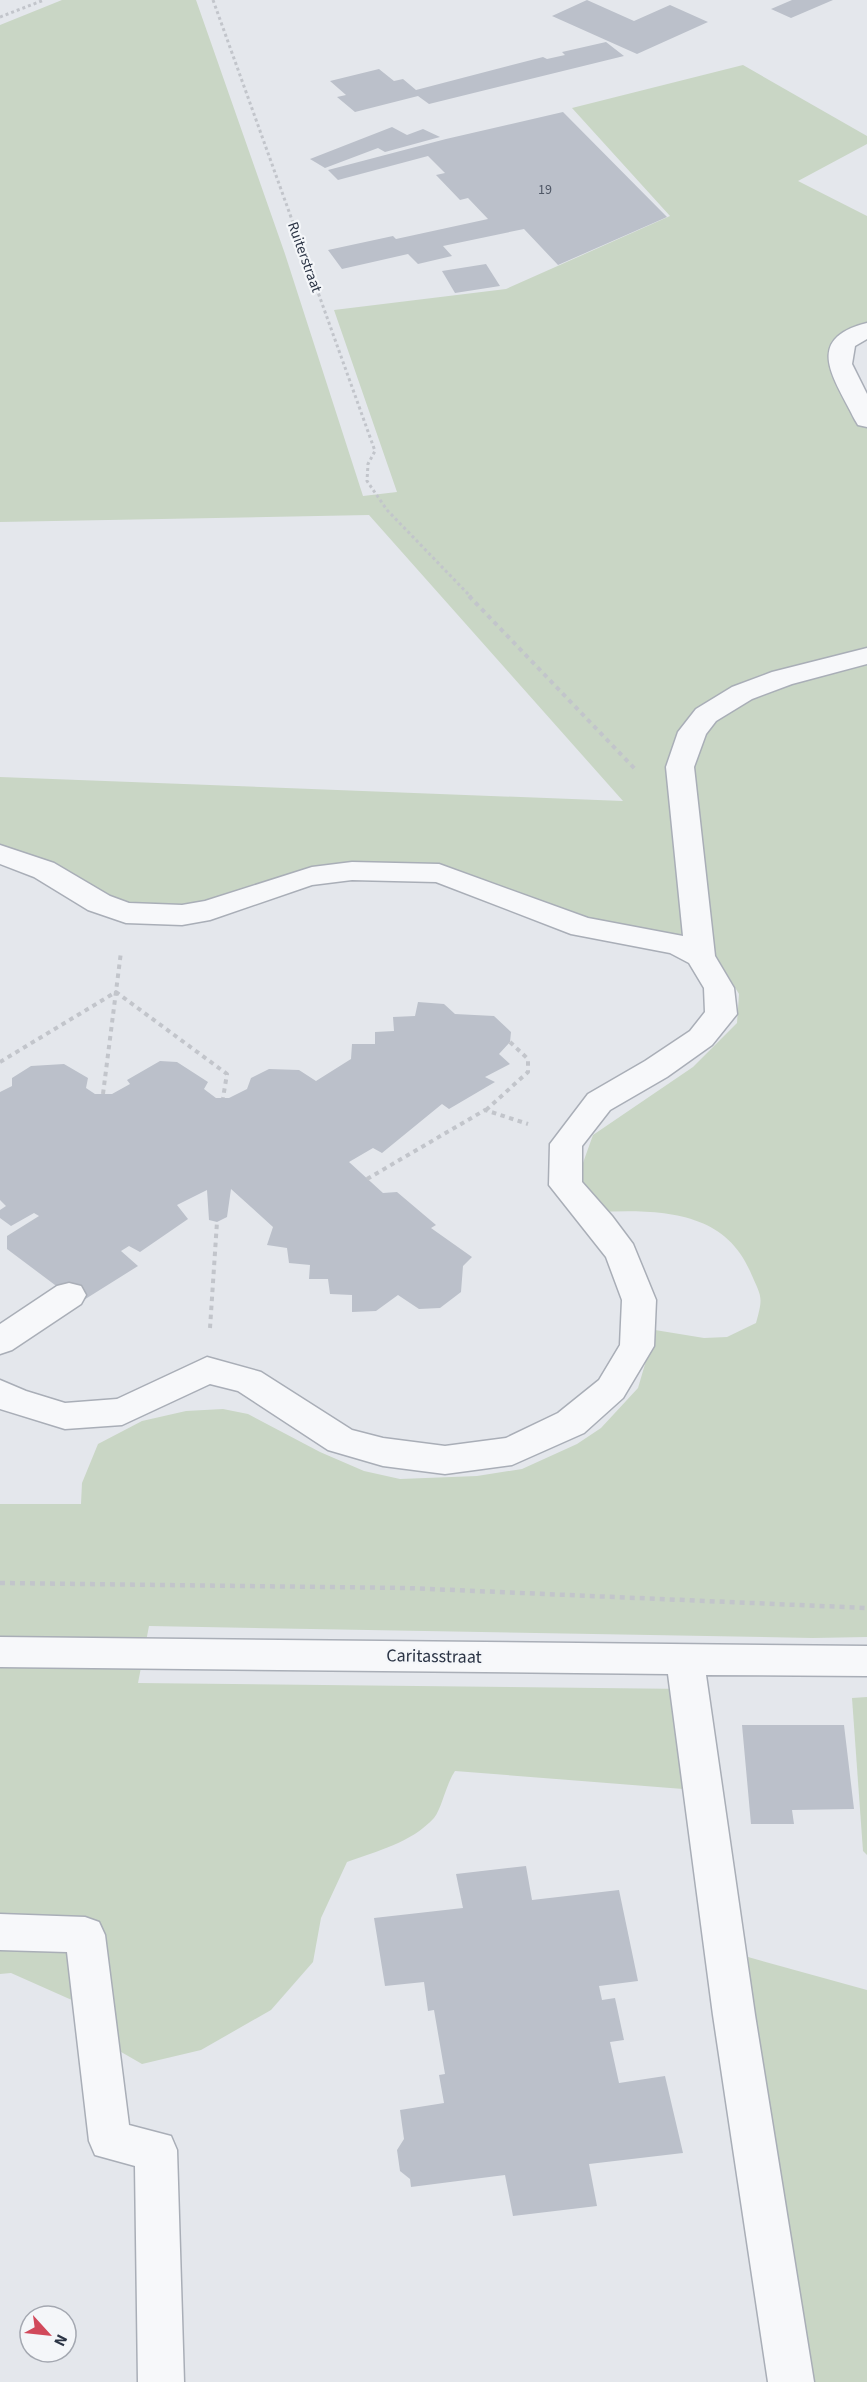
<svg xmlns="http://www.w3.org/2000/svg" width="867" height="2382" font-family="'Source Sans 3',sans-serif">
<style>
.green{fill:#c9d6c5}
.building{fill:#bbc0ca}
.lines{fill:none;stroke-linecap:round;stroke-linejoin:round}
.minor-casing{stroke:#a9aeb7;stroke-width:3}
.path-far2{stroke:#c2c5cb;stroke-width:3;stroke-dasharray:3 3;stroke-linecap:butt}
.path-far1{stroke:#c2c5cb;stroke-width:4;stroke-dasharray:4.5 4.5;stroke-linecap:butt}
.path{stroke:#c2c5cb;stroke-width:4.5;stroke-dasharray:5 5;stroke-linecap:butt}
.minor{fill:#f7f8fa;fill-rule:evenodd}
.labels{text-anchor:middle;stroke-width:4.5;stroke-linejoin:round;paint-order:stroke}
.far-number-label{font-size:14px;fill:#4f5766}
.far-street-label{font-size:15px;fill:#2b3445;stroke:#f4f6f9}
.street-label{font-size:18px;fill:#2b3445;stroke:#f4f6f9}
</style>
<rect width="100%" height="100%" fill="#e4e7ec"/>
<g class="green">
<path d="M62 0H196L285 254 363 496 397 492 334 310 506 289 670 216 572 108 743 65 867 136V144L798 181 867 216V322L843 333 830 351 831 374 847 404 867 426V651L776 672 680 732 688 937 602 924 401 864 202 908 122 905 0 847V777L623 801 369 515 0 522V25Z"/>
<path d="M867 664V1637L813 1638 149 1626 138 1683 689 1689 683 1789 455 1771C446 1784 442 1808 434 1818 411 1843 377 1851 347 1862L321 1918 313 1962 271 2010 201 2050 142 2064 109 2045 92 2009 11 1973 0 1974V1504H81L82 1483 98 1444 142 1421 186 1411 223 1409 248 1414 320 1452 364 1471 400 1479 477 1476 522 1469 577 1444 601 1428 638 1388 655 1330 704 1338 727 1337 756 1323C764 1295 761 1297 750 1271 723 1209 656 1210 598 1212L586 1197 579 1174 593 1135 693 1067 737 1023 739 994 710 946 688 763 707 726 739 703 780 686Z"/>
<path d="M867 1697V1855L863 1851 852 1698Z"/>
<path d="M748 1957 867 1990V2382H792L754 2032Z"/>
</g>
<g class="building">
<path d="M587 0 634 21 670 5 708 22 637 54 552 16Z"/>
<path d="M792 0H833L791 18 771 9Z"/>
<path d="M606 42 624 56 429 104 418 96 355 112 337 97 346 95 330 81 379 69 394 81 403 79 416 90 543 57 547 59 565 55 562 52Z"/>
<path d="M563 112 667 217 558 265 524 229 443 246 452 256 418 264 408 254 342 269 328 250 393 236 396 239 488 219 468 198 460 200 436 175 445 173 428 156 338 180 328 170 446 139Z"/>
<path d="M392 127 407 135 423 129 440 137 385 152 378 148 325 168 310 159Z"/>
<path d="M486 264 500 286 455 293 442 271Z"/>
<path d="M418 1002 444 1004 455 1014 494 1016 511 1032 510 1042 499 1054 510 1064 485 1077 495 1082 449 1109 442 1104 382 1153 373 1148 349 1162 383 1193 397 1192 436 1225 431 1228 472 1257 463 1266 461 1292 440 1308 419 1309 398 1295 376 1311 352 1312V1295L330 1294 328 1279H309L310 1265 289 1263 287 1248 267 1245 273 1227 231 1189 227 1217 217 1222 209 1220 207 1190 177 1205 188 1219 140 1252 129 1246 121 1251 138 1266 79 1303 7 1249V1236L39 1216 34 1213 11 1226 0 1218V1210L6 1206 0 1200V1092L12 1086V1078L31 1066 64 1064 88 1078 86 1088 95 1094H112L130 1084 127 1080 160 1061 177 1062 208 1082 204 1089 216 1098H229L247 1089 251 1078 269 1069 299 1070 316 1081 351 1059 352 1044H375V1032L394 1031 393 1017 415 1016Z"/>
<path d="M742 1725H844L854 1809 792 1810 794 1824H751Z"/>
<path d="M526 1866 532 1900 619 1890 638 1981 599 1986 602 2000 615 1998 624 2040 610 2042 619 2083 665 2076 683 2153 589 2164 597 2206 513 2216 505 2175 411 2187 410 2179 400 2171 397 2150 404 2139 400 2110 444 2103 439 2075 445 2074 434 2010 428 2011 424 1982 385 1986 374 1918 463 1908 456 1874Z"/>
</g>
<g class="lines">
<defs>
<g id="minor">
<path d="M867 323V339L855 346 852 364 867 394V427L858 425 855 420C835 379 802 339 867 323Z"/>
<path d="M867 648V664L792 684 752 699 716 721 706 734 694 767 715 956 734 988 737 1014 712 1045 667 1077 610 1110 582 1146V1182L612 1216 633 1244 656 1300 654 1346 623 1398 584 1433 512 1465 445 1474 383 1466 328 1450 238 1391 210 1384 122 1425 65 1429 0 1409V1380L26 1391 65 1403 117 1399 207 1357 261 1372 352 1430 383 1438 445 1446 506 1438 558 1413 599 1380 620 1345 622 1300 606 1257 549 1185 550 1144 588 1094 645 1061 690 1031 705 1012 704 988 689 963 670 953 571 934 436 882 352 880 312 885 210 920 182 925 126 923 88 910 34 877 0 864V845L54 863 110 896 129 903 182 905 205 901 312 867 352 862 439 864 588 918 683 936 666 767 678 732 696 709 732 687 772 672Z"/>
<path d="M69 1283 81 1286 86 1295 81 1304 12 1350 0 1354V1324L57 1286Z"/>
<path d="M0 1637 867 1646V1676L706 1675 755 2015 814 2382H768L713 2015 668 1674 0 1667Z"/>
<path d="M0 1914 85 1917 99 1922 105 1935 129 2125 171 2136 177 2150 184 2382H138L135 2166 95 2155 89 2141 67 1952 0 1950Z"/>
</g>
</defs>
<use href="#minor" class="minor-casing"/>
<g class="path-far2">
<path d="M213 0 375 451 368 464 367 481 387 510 471 597"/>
<path d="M0 17 44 0"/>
</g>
<g class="path-far1">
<path d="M469 596 636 770"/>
<path d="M0 1062 116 992 227 1074 223 1098"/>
<path d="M103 1094 121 952"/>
<path d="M486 1110 528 1072V1059L510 1042"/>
<path d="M367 1179 485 1110 528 1124"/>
<path d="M210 1328 217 1222"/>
</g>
<path class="path" d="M0 1583 407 1588 867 1608"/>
<use href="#minor" class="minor"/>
</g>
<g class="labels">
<g class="far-number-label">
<text x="545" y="194">19</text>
</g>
<g class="far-street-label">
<text transform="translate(305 257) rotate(70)" y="5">Ruiterstraat</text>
</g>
<g class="street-label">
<text transform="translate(434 1656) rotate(1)" y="6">Caritasstraat</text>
</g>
</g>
<g transform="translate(48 2334) rotate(117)"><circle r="28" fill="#f4f6f9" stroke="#a4a8b1" stroke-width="1.5"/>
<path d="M0-4.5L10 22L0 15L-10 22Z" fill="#d1495b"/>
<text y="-9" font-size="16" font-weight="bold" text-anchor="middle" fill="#2b3445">N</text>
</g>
</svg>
